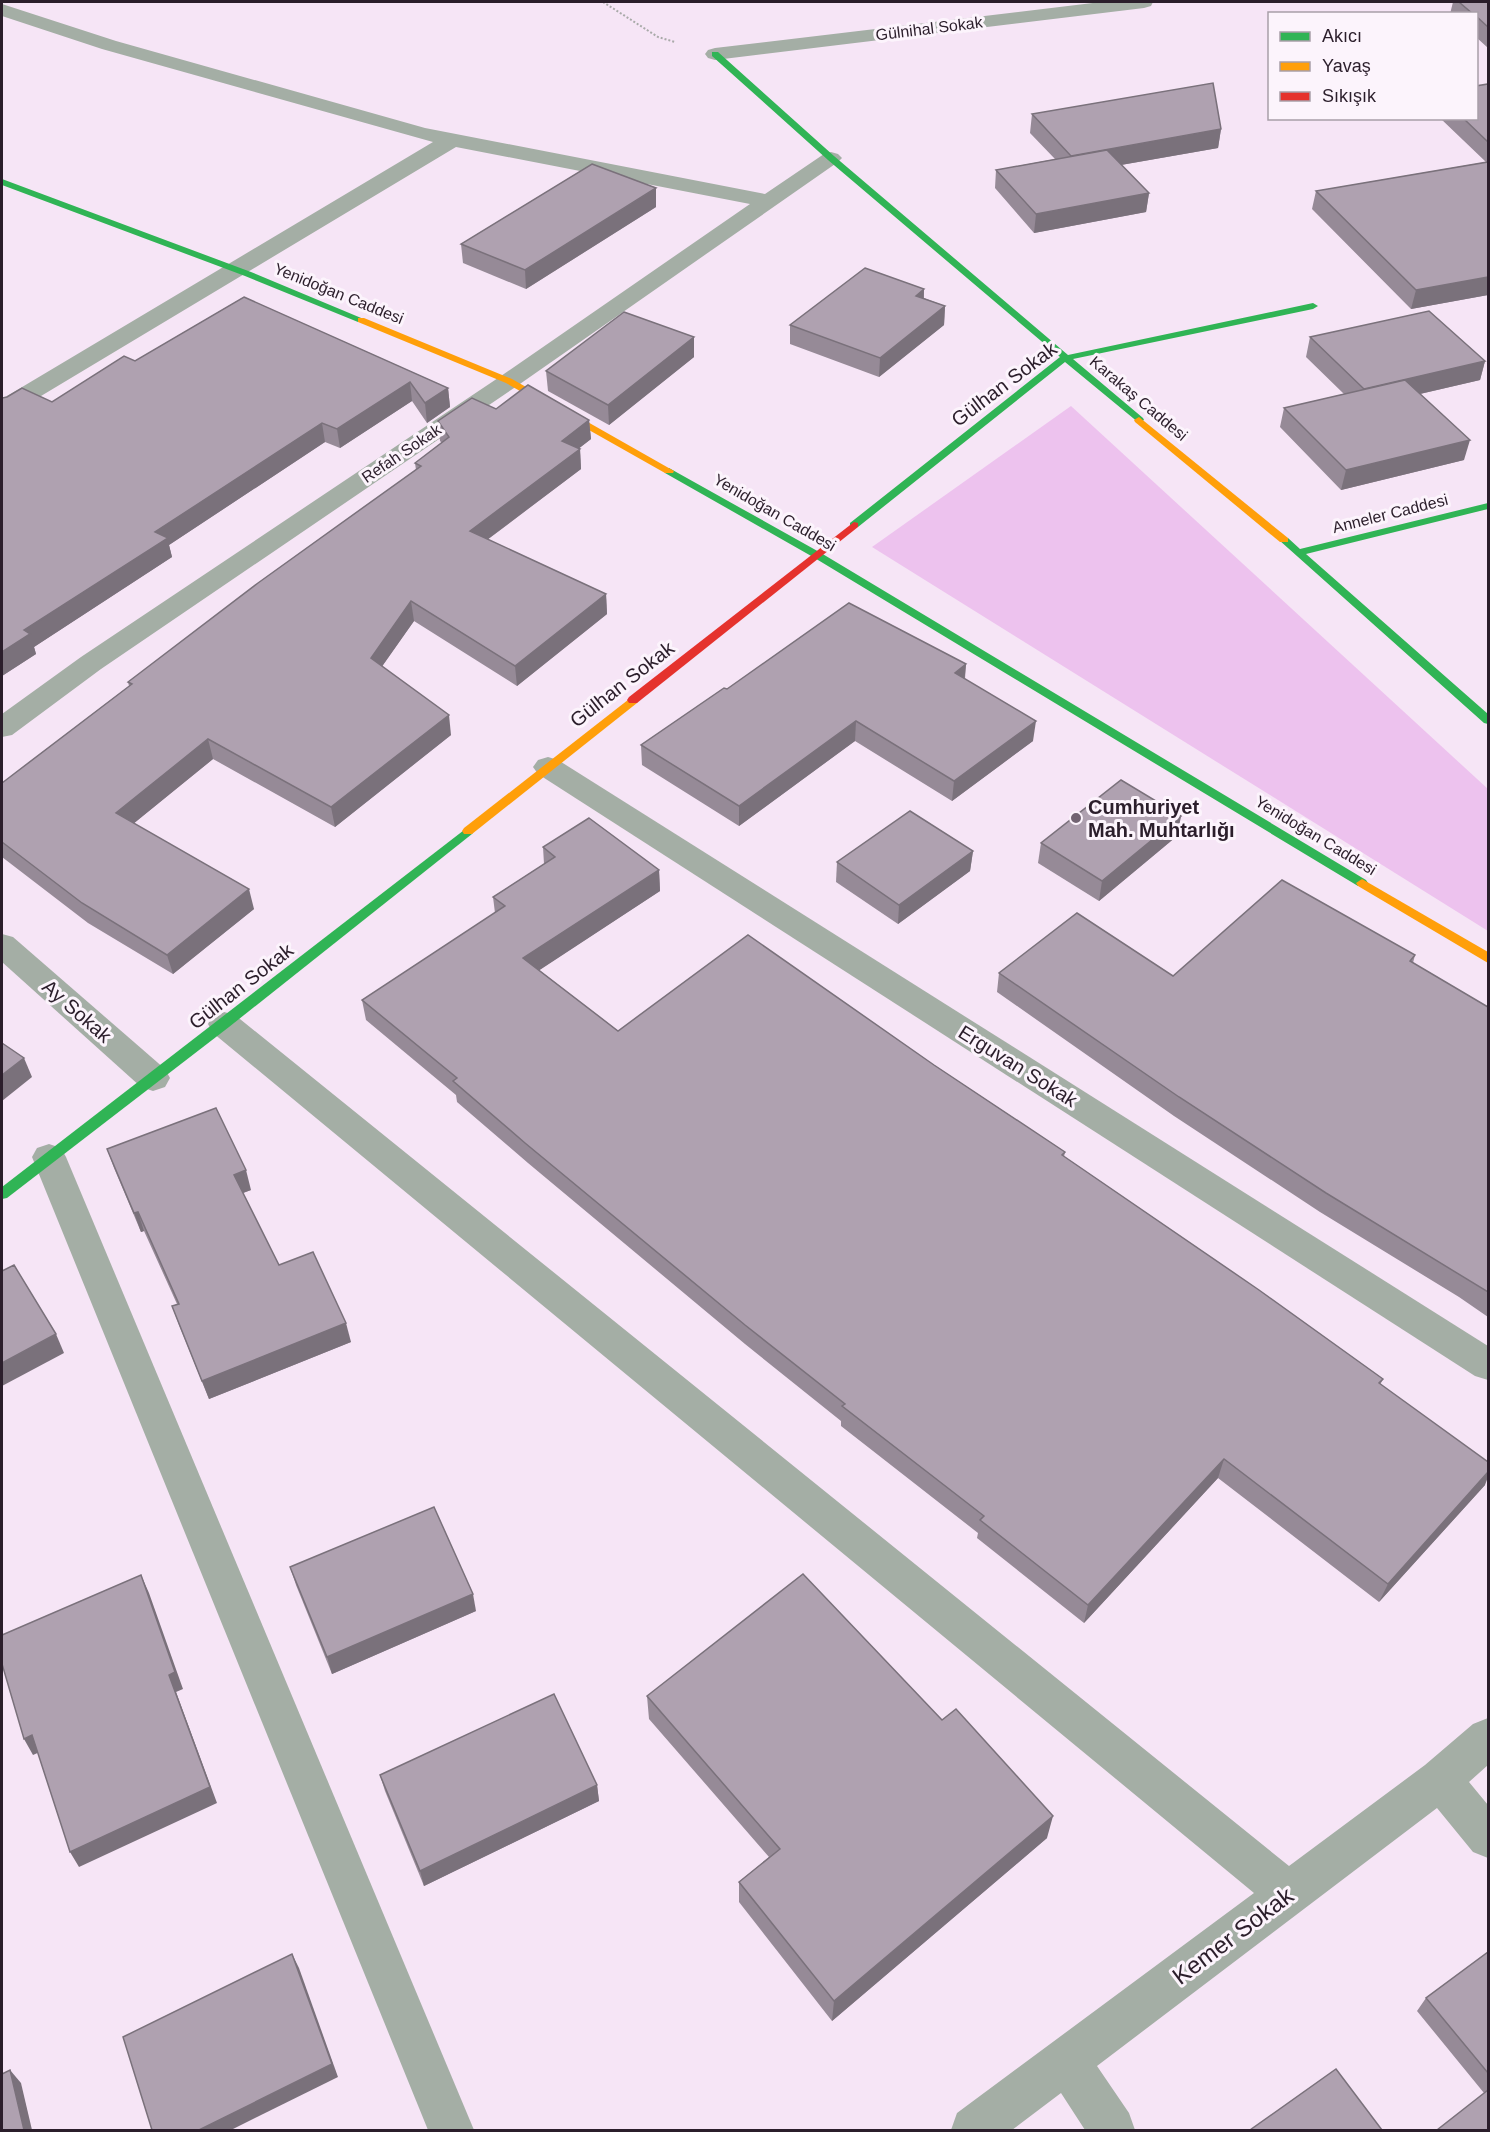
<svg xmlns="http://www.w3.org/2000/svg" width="1490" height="2132" font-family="Arial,sans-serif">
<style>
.green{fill:#edc2ee}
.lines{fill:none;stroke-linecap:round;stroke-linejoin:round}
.path{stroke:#a9aaa9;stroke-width:2;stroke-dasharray:2 2;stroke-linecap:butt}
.street{fill:#a4aea5;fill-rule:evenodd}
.fast{fill:#30b455;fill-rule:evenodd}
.slow{fill:#ff9f0a;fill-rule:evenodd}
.jam{fill:#e5322d;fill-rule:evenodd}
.wall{fill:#968a97}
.shaded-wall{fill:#7a717b}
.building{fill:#afa1b0;stroke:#7a717b;stroke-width:1.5}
.poi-dot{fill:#726472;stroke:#fcf4fc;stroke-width:2}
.labels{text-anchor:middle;stroke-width:6;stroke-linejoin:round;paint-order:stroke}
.far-street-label{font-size:16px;fill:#2b1e2b;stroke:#fcf4fc}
.street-label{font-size:20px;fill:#2b1e2b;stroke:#fcf4fc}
.poi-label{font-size:20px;font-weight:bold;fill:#2b1e2b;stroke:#fcf4fc;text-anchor:start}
.near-street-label{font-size:24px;fill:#2b1e2b;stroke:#fcf4fc}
</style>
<rect width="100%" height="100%" fill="#f6e5f6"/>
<path class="green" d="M1071 406 1488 789V931L872 547Z"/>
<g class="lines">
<path class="path" d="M603 2 658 37 675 42"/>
<g class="street">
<path d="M1101 2H1153L1151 6 1144 8 715 60 708 58 705 54 708 50 715 48Z"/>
<path d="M2 4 116 41 425 128 765 194 824 154 831 152 838 154 842 158 838 162 517 386 101 669 12 735 2 737V714L81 657 501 376 750 204 456 147 11 414 2 416V399L433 142 102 49 2 16Z"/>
<path d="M548 757 558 760 1488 1346V1380L1475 1376 538 774 533 767 538 760Z"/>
<path d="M2 934 13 937 165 1069 170 1078 165 1087 153 1091 141 1087 2 962Z"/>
<path d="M224 1012 235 1015 1289 1866 1425 1765 1473 1724 1488 1718V1765L1469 1782 1488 1805V1858L1473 1852 1437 1808 1097 2066 1129 2113 1135 2130H1085L1061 2093 1012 2130H951L957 2113 1254 1893 213 1033 208 1024 213 1015Z"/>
<path d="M49 1144 61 1148 66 1157 474 2130H428L32 1157 37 1148Z"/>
</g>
<g class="fast">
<path d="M712 52H718L834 156 1068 355 1313 303 1318 306 1313 309 1073 359 1143 418 1144 420 1139 423 1065 362 858 527H850V523L1060 357 828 160 712 56Z"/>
<path d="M2 179 251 272 366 320 358 322 245 276 2 185Z"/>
<path d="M669 468 821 553 1366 880 1368 883 1366 886H1358L813 557 665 473 664 471Z"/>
<path d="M1488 503V509L1306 554 1488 714V724L1484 723 1279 540 1280 538H1288L1300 549Z"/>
<path d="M468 827 472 828 474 831 472 834 229 1027 7 1198 2 1199V1187Z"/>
</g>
<g class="slow">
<path d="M358 318H364L512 379 674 471 673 473H665L506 383 358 322Z"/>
<path d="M1139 417 1288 538V542H1280L1135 422 1134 420Z"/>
<path d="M633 696 637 697 639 700 637 703 472 834H464L462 831 464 828Z"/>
<path d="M1362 879 1488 952V963L1358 886 1356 883Z"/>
</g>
<path class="jam" d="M854 522 858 523V527L637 703H629L627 700 629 697Z"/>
</g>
<g class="wall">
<path d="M1453 2H1488V48L1476 37V14H1450Z"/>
<path d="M1488 84V295L1411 309 1312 209 1316 191 1486 162 1440 118H1476Z"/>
<path d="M1032 114 1221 129 1218 148 1121 165 1149 193 1146 212 1034 233 995 188 996 170 1055 159 1030 133Z"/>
<path d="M656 207 526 289 463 263 461 244Z"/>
<path d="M924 289V298L945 306 944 325 879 377 790 344V325Z"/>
<path d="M244 297 448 388 450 407 427 423 412 401 340 448 325 442 169 545 172 557 34 647 36 654 2 676 52 402 135 361Z"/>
<path d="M694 337V357L609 425 548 391 546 371Z"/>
<path d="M1310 337 1485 361 1480 380 1420 394 1464 460 1341 490 1280 427 1284 408 1344 394 1306 357Z"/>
<path d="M496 409 589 420 591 439 579 448 580 449 581 469 487 540 606 594 607 614 517 686 414 621 382 666 451 735 335 827 213 759 134 823 254 909 173 974 88 923 2 857V783L129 686 128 682 416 470 415 463 442 443 440 441 438 421Z"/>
<path d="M966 664 965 679 1033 741 952 801 855 741 739 826 642 765 641 745 727 689Z"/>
<path d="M1181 816 1177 836 1099 901 1038 863 1041 843Z"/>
<path d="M543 847 659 870 660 891 539 970 618 1031 934 1065 1065 1152 1064 1157 1383 1379 1380 1385 1485 1485 1379 1602 1218 1478 1084 1623 977 1538 978 1533 841 1426V1421L745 1344 528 1163 457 1102 456 1095 366 1020 362 1000 495 913 493 897 544 864Z"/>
<path d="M973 851 970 871 898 924 836 882 837 862Z"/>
<path d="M1415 955 1413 963 1488 1007V1317L1459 1297 1320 1212 1174 1116 997 992 999 973 1173 976Z"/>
<path d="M107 1149 251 1190 243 1193 279 1265 351 1342 209 1399 179 1325 172 1306 177 1304 144 1231 141 1232 114 1168Z"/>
<path d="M290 1567 476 1611 332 1674 296 1585Z"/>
<path d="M647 1696 942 1720 1047 1838 832 2021 739 1902V1882L769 1857 649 1719Z"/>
<path d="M380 1775 597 1785 599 1801 424 1886 385 1791Z"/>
<path d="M1488 1952V2130L1484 2093 1417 2011 1426 1998Z"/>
</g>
<g class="shaded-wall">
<path d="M1221 129 1218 148 1069 174 1071 156Z"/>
<path d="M656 188V207L526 289 525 270Z"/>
<path d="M1149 193 1146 212 1034 233 1036 214Z"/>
<path d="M1488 277V295L1411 309 1416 290Z"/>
<path d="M924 289 923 308 916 296Z"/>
<path d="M945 306 944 325 879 377 880 358Z"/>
<path d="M694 337V357L609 425 608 405Z"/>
<path d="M1485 361 1480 380 1359 408 1364 389Z"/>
<path d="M410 382 412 401 340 448 337 429Z"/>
<path d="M448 388 450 407 427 423 425 403Z"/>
<path d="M589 420 591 439 563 461 562 441Z"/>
<path d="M322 423 325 442 169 545 172 557 34 647 36 654 2 676V652L24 630 155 532Z"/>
<path d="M1470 440 1464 460 1341 490 1346 470Z"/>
<path d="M580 449 581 469 472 551 470 531Z"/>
<path d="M606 594 607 614 517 686 515 666Z"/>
<path d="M411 601 414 621 374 678 371 658Z"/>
<path d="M966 664 964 684 955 673Z"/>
<path d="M449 715 451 735 335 827 331 807Z"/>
<path d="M856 721 855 741 739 826V806Z"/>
<path d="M1036 721 1033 741 952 801 954 781Z"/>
<path d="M208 739 213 759 122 833 116 813Z"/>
<path d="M1181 816 1177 836 1099 901 1102 881Z"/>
<path d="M973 851 970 871 898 924 899 905Z"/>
<path d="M659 870 660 891 526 979 523 958Z"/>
<path d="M249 889 254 909 173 974 167 955Z"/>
<path d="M24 1058 32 1077 2 1101V1075Z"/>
<path d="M246 1170 251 1190 240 1194 234 1175Z"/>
<path d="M138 1212 144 1231 141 1232 134 1213Z"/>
<path d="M346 1323 351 1342 209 1399 202 1381Z"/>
<path d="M56 1334 64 1353 2 1386V1363Z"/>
<path d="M1224 1459 1218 1478 1084 1623 1088 1605Z"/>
<path d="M1488 1472V1477L1485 1485 1379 1602 1388 1584Z"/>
<path d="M141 1575 149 1593 183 1689 176 1692 217 1803 79 1867 70 1852 169 1675Z"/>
<path d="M473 1594 476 1611 332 1674 327 1657Z"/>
<path d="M32 1735 42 1751 33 1755 24 1739Z"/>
<path d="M597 1785 599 1801 424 1886 420 1871Z"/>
<path d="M1053 1816 1047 1838 832 2021 834 2001Z"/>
<path d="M292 1954 299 1968 338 2077 231 2130H199Z"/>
<path d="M10 2070 21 2083 32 2130H24Z"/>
</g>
<g class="building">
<path d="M1459 2H1488V27L1476 16V14H1473Z"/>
<path d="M1213 83 1221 129 1071 156 1032 114Z"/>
<path d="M1488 84V142L1463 118H1476V86Z"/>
<path d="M1107 150 1149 193 1036 214 996 170Z"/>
<path d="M1488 162V277L1416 290 1316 191Z"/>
<path d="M592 164 656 188 525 270 461 244Z"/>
<path d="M865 268 924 289 916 296 945 306 880 358 790 325Z"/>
<path d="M244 297 448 388 425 403 410 382 337 429 322 423 155 532 168 538 24 630 30 634 2 652V398L7 397 22 388 52 402 124 356 135 361Z"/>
<path d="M1429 311 1485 361 1364 389 1310 337Z"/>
<path d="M624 312 694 337 608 405 546 371Z"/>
<path d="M1405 380 1470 440 1346 470 1284 408Z"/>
<path d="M528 385 589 420 562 441 580 449 470 531 606 594 515 666 411 601 371 658 449 715 331 807 208 739 116 813 249 889 167 955 82 903 2 842V783L132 684 128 682 258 583 421 466 415 463 449 437 438 421 472 398 496 409Z"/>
<path d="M849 603 966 664 955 673 1036 721 954 781 856 721 739 806 641 745 724 688 727 689Z"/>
<path d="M1121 780 1181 816 1102 881 1041 843Z"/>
<path d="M910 811 973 851 899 905 837 862Z"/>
<path d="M589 818 659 870 523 958 618 1031 748 935 934 1065 1065 1152 1062 1155 1259 1290 1383 1379 1379 1383 1488 1462V1472L1388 1584 1224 1459 1088 1605 980 1520 984 1516 842 1406 845 1404 745 1325 525 1143 453 1081 457 1078 362 1000 505 906 493 897 555 857 543 847Z"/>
<path d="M1282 880 1415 955 1410 961 1488 1007V1292L1326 1193 1179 1097 999 973 1077 913 1173 976Z"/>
<path d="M2 1043 24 1058 2 1075Z"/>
<path d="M216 1108 246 1170 234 1175 279 1265 313 1252 346 1323 202 1381 172 1306 179 1304 138 1212 134 1213 107 1149Z"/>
<path d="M14 1265 56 1334 2 1363V1271Z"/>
<path d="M434 1507 473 1594 327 1657 290 1567Z"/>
<path d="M803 1574 942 1720 956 1709 1053 1816 834 2001 739 1882 780 1849 647 1696Z"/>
<path d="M141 1575 175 1672 169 1675 210 1787 70 1852 32 1735 24 1739 2 1664V1635Z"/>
<path d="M554 1694 597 1785 420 1871 380 1775Z"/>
<path d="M1488 1952V2073L1426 1998Z"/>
<path d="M292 1954 332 2064 199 2130H152L123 2037Z"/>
<path d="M1336 2069 1382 2130H1250Z"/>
<path d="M10 2070 24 2130H2V2074Z"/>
<path d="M1488 2090V2130H1437Z"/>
</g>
<circle class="poi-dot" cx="1076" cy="818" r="6"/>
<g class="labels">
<g class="far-street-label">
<text transform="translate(929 28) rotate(-7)" y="6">Gülnihal Sokak</text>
<text transform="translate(339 293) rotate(22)" y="6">Yenidoğan Caddesi</text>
<text transform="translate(1139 398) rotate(40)" y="6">Karakaş Caddesi</text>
<text transform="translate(401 453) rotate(-34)" y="6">Refah Sokak</text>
<text transform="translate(775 512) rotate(30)" y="6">Yenidoğan Caddesi</text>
<text transform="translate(1390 513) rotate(-14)" y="6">Anneler Caddesi</text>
<text transform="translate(1316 835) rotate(31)" y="6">Yenidoğan Caddesi</text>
</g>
<g class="street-label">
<text transform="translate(1004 384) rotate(-37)" y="7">Gülhan Sokak</text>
<text transform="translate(622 684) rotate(-38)" y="7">Gülhan Sokak</text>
<text transform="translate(241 986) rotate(-38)" y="7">Gülhan Sokak</text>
<text transform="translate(77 1011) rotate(41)" y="7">Ay Sokak</text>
<text transform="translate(1018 1066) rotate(32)" y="7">Erguvan Sokak</text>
</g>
<g class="poi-label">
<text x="1088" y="814">Cumhuriyet<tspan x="1088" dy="23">Mah. Muhtarlığı</tspan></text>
</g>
<g class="near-street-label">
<text transform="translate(1233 1936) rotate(-37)" y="8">Kemer Sokak</text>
</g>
</g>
<rect width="1490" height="2132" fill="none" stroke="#2b1e2b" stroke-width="6"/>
<rect x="1268" y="12" width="210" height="108" fill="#fcf4fc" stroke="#a89ea8" stroke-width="1.5"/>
<rect x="1280" y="32" width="30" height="9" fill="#30b455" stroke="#a89ea8" stroke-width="1.5"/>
<text x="1322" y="42" font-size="18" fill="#2b1e2b">Akıcı</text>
<rect x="1280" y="62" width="30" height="9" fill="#ff9f0a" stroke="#a89ea8" stroke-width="1.5"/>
<text x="1322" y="72" font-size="18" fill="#2b1e2b">Yavaş</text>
<rect x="1280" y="92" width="30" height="9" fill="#e5322d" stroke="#a89ea8" stroke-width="1.5"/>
<text x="1322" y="102" font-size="18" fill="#2b1e2b">Sıkışık</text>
</svg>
